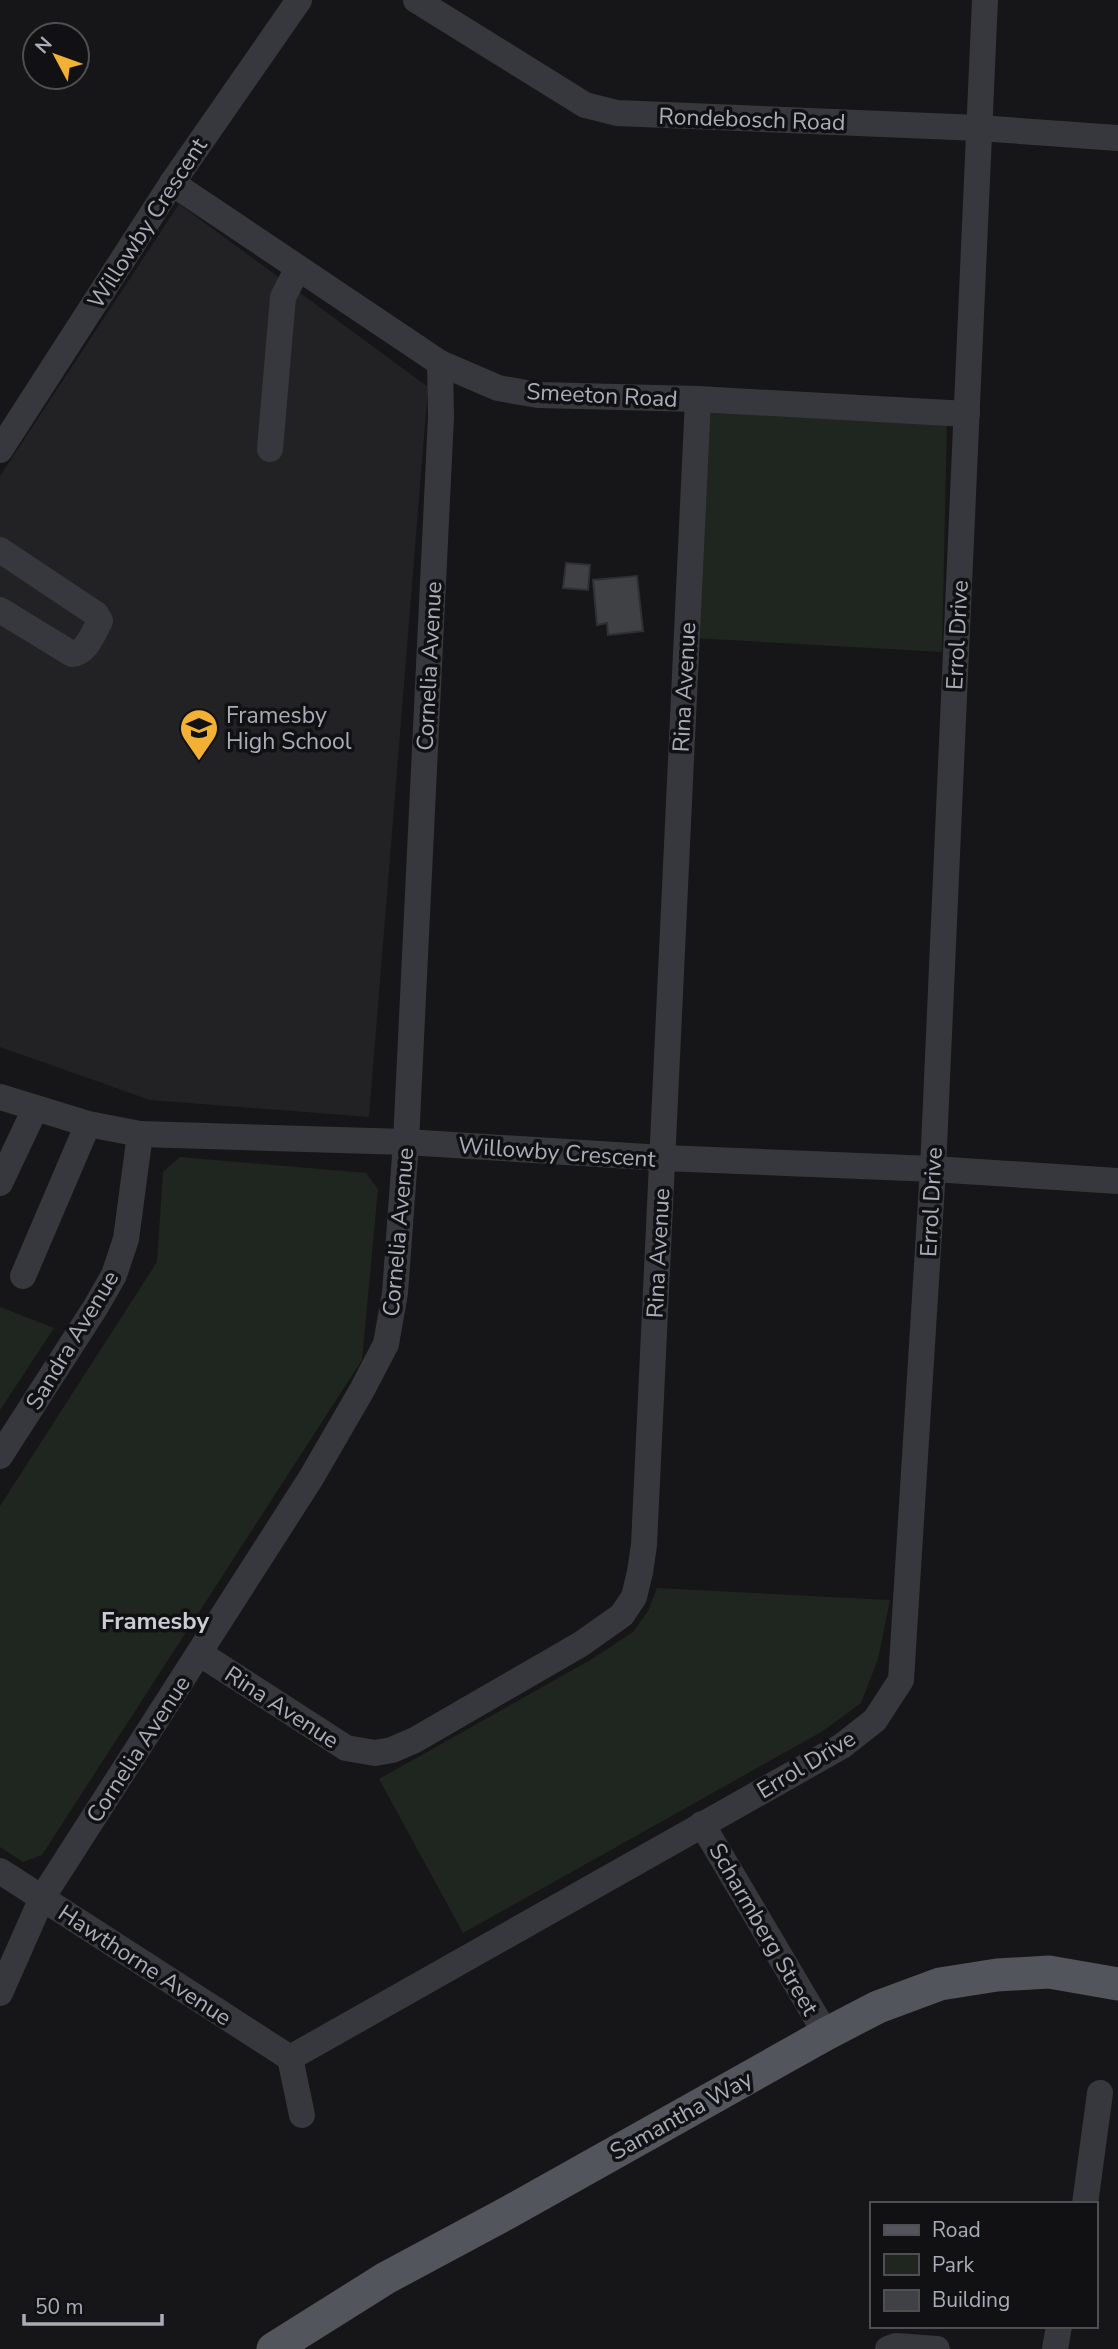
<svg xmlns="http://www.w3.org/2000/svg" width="1118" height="2349" font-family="'Nunito Sans',sans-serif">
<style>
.built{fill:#222225}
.green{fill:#1e261f}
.building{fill:#404145;stroke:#303034;stroke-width:2}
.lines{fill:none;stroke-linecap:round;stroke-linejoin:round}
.minor{stroke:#37383d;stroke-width:26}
.major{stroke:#53555c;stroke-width:33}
.labels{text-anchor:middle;stroke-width:7;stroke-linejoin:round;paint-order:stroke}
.street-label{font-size:23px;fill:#a8adb8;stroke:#111113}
.poi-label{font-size:23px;fill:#a8adb8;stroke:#111113;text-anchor:start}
.neighbourhood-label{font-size:24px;font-weight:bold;fill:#c9ccd4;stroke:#111113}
</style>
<rect width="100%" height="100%" fill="#161618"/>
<path class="built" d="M179 204 428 387 369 1117 150 1100 0 1047V476Z"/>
<g class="green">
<path d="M706 408 947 418 942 652 693 638Z"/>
<path d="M180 1157 366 1173 378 1189 362 1360 42 1855 23 1862 0 1847V1506L157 1262 163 1172Z"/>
<path d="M0 1307 54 1328 0 1410Z"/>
<path d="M657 1588 890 1600 878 1659 861 1703 823 1731 463 1933 379 1779 592 1659 633 1632 648 1611Z"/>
</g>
<g class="building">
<path d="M566 563 590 565 588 590 563 588Z"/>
<path d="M637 576 643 631 608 635 607 623 597 625 593 580Z"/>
</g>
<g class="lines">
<g class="minor">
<path d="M416 0 585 105 617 113 979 128 1118 138"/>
<path d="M172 183 440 363 498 388 538 395 698 399 967 414"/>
<path d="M270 449 283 297 298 268"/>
<path d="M0 450 172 183 299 0"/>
<path d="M0 550 96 614 100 621C93 633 87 653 72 654L0 610"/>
<path d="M0 1097 88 1124 140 1134 406 1142 663 1158 933 1169 1118 1181"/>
<path d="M0 1183 35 1109"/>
<path d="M23 1276 88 1124"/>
<path d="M0 1456 95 1308 114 1275 126 1239 140 1134"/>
<path d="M199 1653 346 1748 375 1753 392 1750 415 1740 581 1644 622 1615 634 1597 640 1572 644 1545 698 399"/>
<path d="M702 1824 826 2034"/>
<path d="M0 1871 290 2058"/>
<path d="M0 1993 42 1898 311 1478 362 1390 386 1344 395 1293 406 1142 441 417 440 363"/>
<path d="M290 2058 842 1746 875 1720 901 1680 933 1169 985 0"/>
<path d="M290 2058 302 2115"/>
<path d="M1085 2204 1100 2093"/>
<path d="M888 2349 896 2346 937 2349"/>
<path d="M1055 2349 1059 2326"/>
</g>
<path class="major" d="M273 2349 386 2278 509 2212 826 2034 878 2007 940 1984 997 1975 1049 1972 1118 1984"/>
</g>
<defs>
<symbol id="school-pin" viewBox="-11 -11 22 30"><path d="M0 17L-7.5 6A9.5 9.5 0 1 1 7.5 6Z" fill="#f2b134" stroke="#111113"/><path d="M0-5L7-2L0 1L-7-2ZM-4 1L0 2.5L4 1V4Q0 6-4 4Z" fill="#111"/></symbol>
</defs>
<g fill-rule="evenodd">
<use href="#school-pin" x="177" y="706" width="44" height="60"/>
</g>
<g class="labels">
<g class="street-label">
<text transform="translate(752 119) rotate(2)" y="8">Rondebosch Road</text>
<text transform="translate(147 223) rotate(-57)" y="8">Willowby Crescent</text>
<text transform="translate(602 395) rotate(3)" y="8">Smeeton Road</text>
<text transform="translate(957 635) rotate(-87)" y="8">Errol Drive</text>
<text transform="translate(429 666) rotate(-87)" y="8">Cornelia Avenue</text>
<text transform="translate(684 687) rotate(-87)" y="8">Rina Avenue</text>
<text transform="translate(557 1152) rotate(4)" y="8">Willowby Crescent</text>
<text transform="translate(931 1202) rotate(-87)" y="8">Errol Drive</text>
<text transform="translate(398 1232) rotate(-85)" y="8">Cornelia Avenue</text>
<text transform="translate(658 1253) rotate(-87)" y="8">Rina Avenue</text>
<text transform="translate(72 1340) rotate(-59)" y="8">Sandra Avenue</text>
<text transform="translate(282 1707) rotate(33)" y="8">Rina Avenue</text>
<text transform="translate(138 1749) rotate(-57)" y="8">Cornelia Avenue</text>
<text transform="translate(806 1764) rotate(-31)" y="8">Errol Drive</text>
<text transform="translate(764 1929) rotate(60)" y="8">Scharmberg Street</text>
<text transform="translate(145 1965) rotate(33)" y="8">Hawthorne Avenue</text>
<text transform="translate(681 2115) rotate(-29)" y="8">Samantha Way</text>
</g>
<g class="poi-label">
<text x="226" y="723">Framesby<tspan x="226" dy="26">High School</tspan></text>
</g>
<g class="neighbourhood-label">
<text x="155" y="1629">Framesby</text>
</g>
</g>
<rect x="870" y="2202" width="228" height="126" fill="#111113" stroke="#4d4f55" stroke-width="2"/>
<rect x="884" y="2225" width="35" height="10" fill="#53555c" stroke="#4d4f55" stroke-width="2"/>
<text x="932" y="2237" font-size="21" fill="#a8adb8">Road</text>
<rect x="884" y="2254" width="35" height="21" fill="#1e261f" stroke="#4d4f55" stroke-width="2"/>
<text x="932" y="2272" font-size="21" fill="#a8adb8">Park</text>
<rect x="884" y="2290" width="35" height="21" fill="#404145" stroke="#4d4f55" stroke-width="2"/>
<text x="932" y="2307" font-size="21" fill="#a8adb8">Building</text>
<g transform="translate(56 56) rotate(311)"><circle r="33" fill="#111113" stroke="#4d4f55" stroke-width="2"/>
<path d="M0-5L12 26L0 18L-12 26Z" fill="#f2b134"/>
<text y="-10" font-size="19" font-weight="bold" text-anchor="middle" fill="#a8adb8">N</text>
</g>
<path d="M24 2314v10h138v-10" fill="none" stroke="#a8adb8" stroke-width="3.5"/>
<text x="35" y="2314" font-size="21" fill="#a8adb8" stroke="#111113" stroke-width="5" paint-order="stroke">50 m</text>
</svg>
